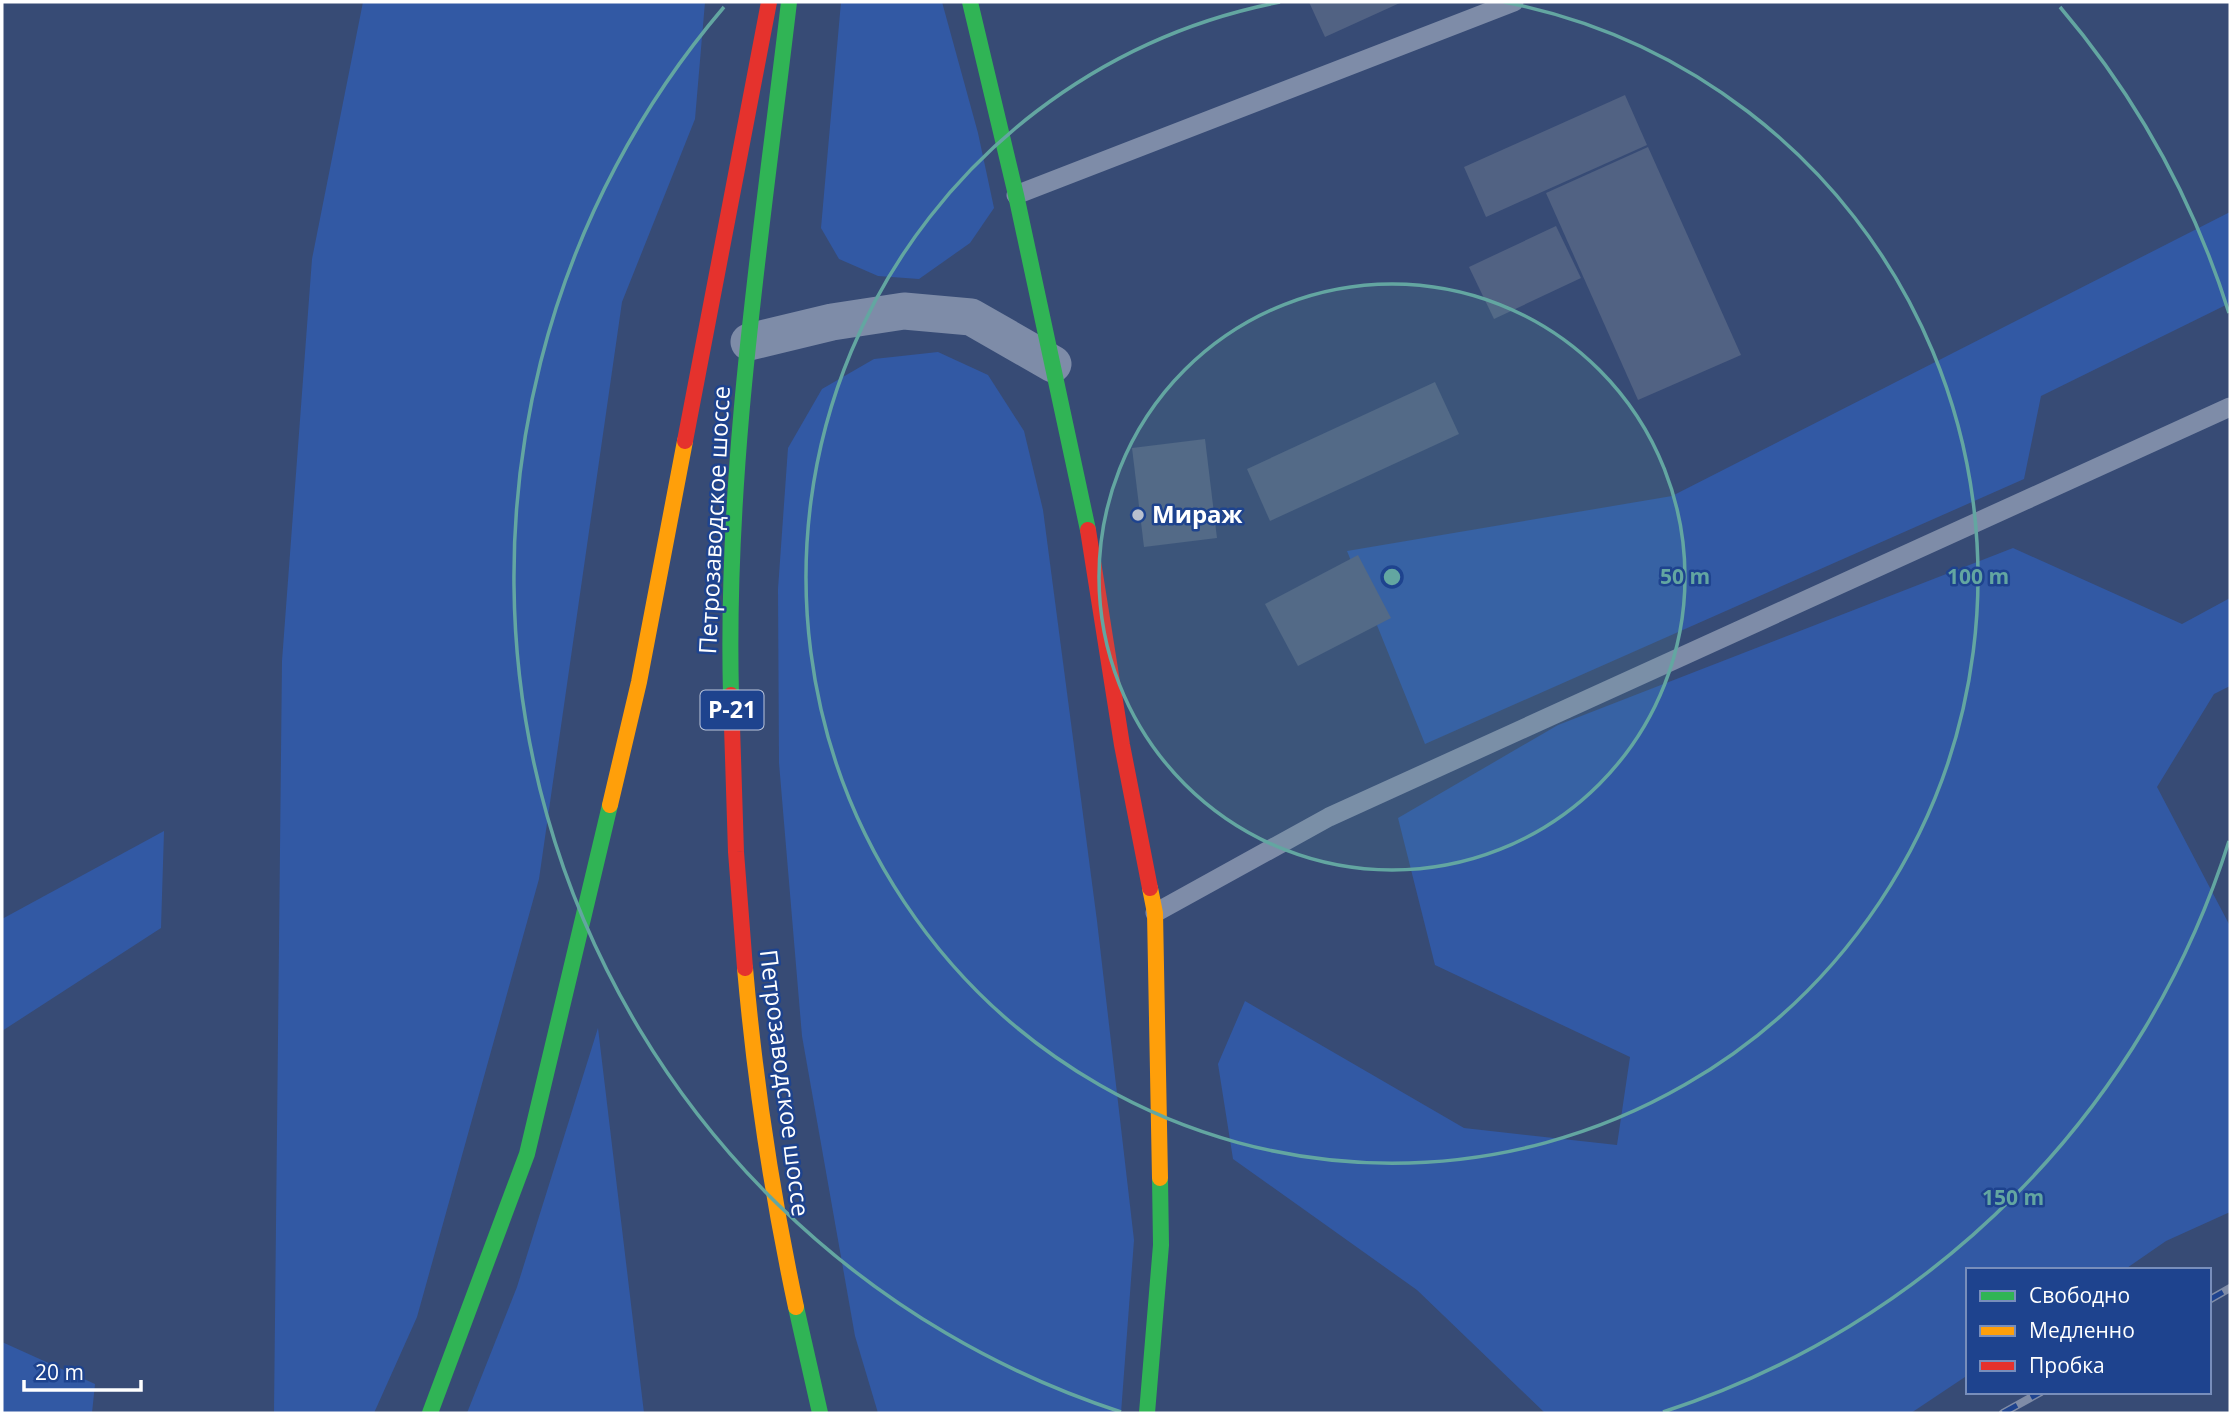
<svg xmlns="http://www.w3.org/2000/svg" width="2232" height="1415" font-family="'Open Sans',sans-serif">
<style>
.green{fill:#3259a4}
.building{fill:#516283}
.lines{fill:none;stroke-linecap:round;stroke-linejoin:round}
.lane{stroke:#7e8ca8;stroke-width:19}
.street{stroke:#7e8ca8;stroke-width:37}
.fast{stroke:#30b455;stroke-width:16}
.slow{stroke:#ff9f0a;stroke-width:16}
.jam{stroke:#e5322d;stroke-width:16}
.rail-casing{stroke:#7f8ca7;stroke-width:8}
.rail{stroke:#1e438e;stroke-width:5;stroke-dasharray:16;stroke-linecap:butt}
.ring{fill:none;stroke:#63a6a1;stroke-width:3.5}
.poi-dot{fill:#b9c0cf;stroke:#1e438e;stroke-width:2.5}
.labels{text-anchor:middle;stroke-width:5;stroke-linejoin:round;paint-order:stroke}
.shield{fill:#1e438e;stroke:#bcc7dd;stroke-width:2}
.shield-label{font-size:23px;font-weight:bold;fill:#fff}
.poi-label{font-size:24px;font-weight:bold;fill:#fff;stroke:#1e438e;text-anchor:start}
.street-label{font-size:24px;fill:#fff;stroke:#1e438e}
.centre{fill:#63a6a1;stroke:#1e438e;stroke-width:3.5}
.ring-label{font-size:21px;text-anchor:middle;font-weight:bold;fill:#63a6a1;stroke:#1e438e;stroke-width:5;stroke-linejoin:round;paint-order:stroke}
</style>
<rect width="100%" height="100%" fill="#374b75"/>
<g class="green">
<path d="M363 2H705L695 119 622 302 539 879 417 1317 374 1413H274L282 661 312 259Z"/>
<path d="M841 2H942L978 133 994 208 970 243 919 279 878 276 839 259 821 228Z"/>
<path d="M2230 212V303L2041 396 2024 479 1425 744 1347 551 1672 496Z"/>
<path d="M938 352 988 375 1024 431 1043 510 1097 921 1134 1240 1121 1413H878L855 1336 802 1036 779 763 778 589 788 448 822 389 874 359Z"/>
<path d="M2013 548 2182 624 2230 598V686L2214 694 2157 787 2230 926V1212L2166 1241 2124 1270H1968V1375L1911 1413H1545L1417 1290 1233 1159 1218 1064 1245 1001 1464 1128 1617 1145 1630 1057 1435 965 1398 818 1558 725Z"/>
<path d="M164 831 161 928 2 1031V919Z"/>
<path d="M598 1028 644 1413H467L517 1287Z"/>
<path d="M2 1342 95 1384 92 1413H2Z"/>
</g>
<g class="building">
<path d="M1309 2H1402L1325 37Z"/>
<path d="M1625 95 1647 145 1486 217 1464 167Z"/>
<path d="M1648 147 1741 355 1638 400 1546 193Z"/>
<path d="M1556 226 1581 278 1494 319 1469 267Z"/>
<path d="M1435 382 1459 434 1270 521 1247 469Z"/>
<path d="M1205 439 1217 538 1144 547 1132 448Z"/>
<path d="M1358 555 1391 618 1298 666 1265 604Z"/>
</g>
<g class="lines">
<g class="lane">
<path d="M1016 195 1514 2"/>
<path d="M1155 913 1329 817 2230 407"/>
</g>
<path class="street" d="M749 342 832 322 904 311 971 317 1053 364"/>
<g class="fast">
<path d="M970 2 1016 195 1088 530"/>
<path d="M731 695C725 463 762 232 789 2"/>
<path d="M796 1307 820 1413"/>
<path d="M430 1413 527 1154 610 805"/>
<path d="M1147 1413 1161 1245 1160 1178"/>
</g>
<g class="slow">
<path d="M610 805 639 682 685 441"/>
<path d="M1150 888 1155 913 1160 1178"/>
<path d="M745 968C755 1082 772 1195 796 1307"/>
</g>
<g class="jam">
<path d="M685 441 769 2"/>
<path d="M1088 530 1122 745 1150 888"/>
<path d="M731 695 736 852 745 968"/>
</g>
<defs>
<g id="rail">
<path d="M2209 1300 2230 1288"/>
<path d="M2003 1413 2041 1392"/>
</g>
</defs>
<use href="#rail" class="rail-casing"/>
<use href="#rail" class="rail"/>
</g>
<circle cx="1392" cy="577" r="293" fill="#63a6a1" fill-opacity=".12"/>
<g class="ring">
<circle cx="1392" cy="577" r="293"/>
<path d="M1504 2A586 586 0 1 1 1280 2"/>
<path d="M2229 841A878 878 0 0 1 1663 1412M1121 1412A878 878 0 0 1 724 7M2060 7A878 878 0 0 1 2229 313"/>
</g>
<circle class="poi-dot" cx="1138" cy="515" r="7"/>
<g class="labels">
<rect class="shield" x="700.5" y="690.5" width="63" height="39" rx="5"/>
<g class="shield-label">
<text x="732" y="718">Р-21</text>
</g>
<g class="poi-label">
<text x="1152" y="523">Мираж</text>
</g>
<g class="street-label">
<text transform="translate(715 520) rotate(-87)" y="8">Петрозаводское шоссе</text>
<text transform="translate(784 1083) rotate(83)" y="8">Петрозаводское шоссе</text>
</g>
</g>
<circle cx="1392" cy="577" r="10" class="centre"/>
<g class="ring-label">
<text x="1685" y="584">50 m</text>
<text x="1978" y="584">100 m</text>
<text x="2013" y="1205">150 m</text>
</g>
<rect width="2232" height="1415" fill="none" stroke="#ffffff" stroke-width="7"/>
<rect x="1966" y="1268" width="245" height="126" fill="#1e438e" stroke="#788ebb" stroke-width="2"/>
<rect x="1980" y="1291" width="35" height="10" fill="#30b455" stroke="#788ebb" stroke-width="2"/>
<text x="2029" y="1303" font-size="21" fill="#ffffff">Свободно</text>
<rect x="1980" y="1326" width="35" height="10" fill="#ff9f0a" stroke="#788ebb" stroke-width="2"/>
<text x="2029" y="1338" font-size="21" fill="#ffffff">Медленно</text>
<rect x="1980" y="1361" width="35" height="10" fill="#e5322d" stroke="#788ebb" stroke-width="2"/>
<text x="2029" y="1373" font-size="21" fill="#ffffff">Пробка</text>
<path d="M24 1380v10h117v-10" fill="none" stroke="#ffffff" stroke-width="3.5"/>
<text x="35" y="1380" font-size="21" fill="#ffffff" stroke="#1e438e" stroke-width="5" paint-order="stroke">20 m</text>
</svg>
